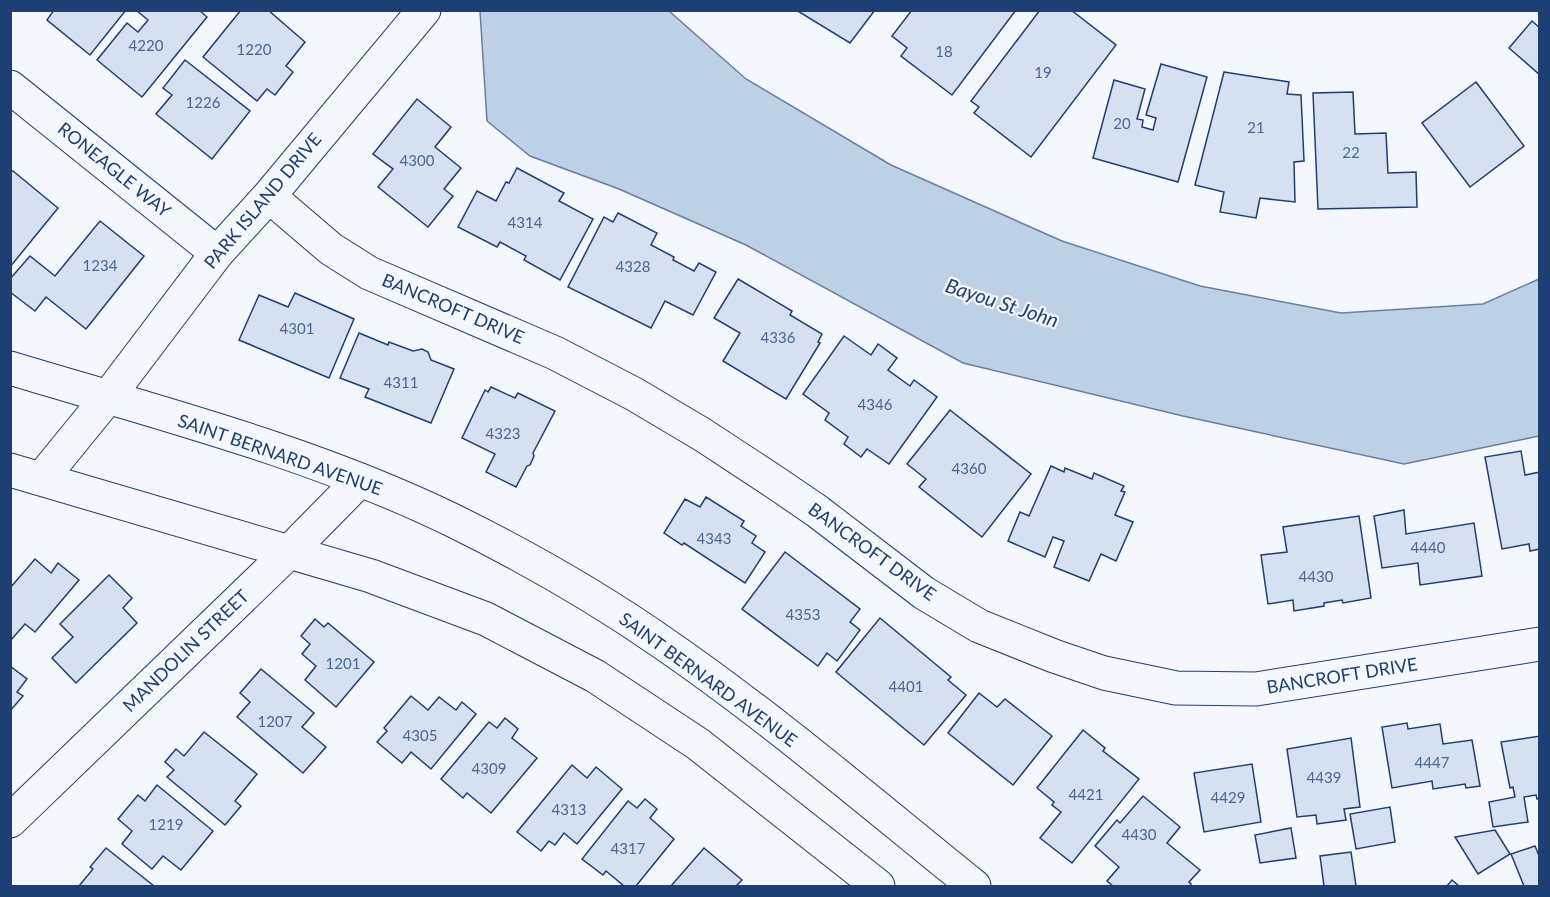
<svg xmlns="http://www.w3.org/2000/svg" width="1550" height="897" font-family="Lato,sans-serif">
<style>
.water{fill:#bed0e5;stroke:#687fa3;stroke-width:1.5}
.building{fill:#d5e0f0;stroke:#1d3f73;stroke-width:1.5}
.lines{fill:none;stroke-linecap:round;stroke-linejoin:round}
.minor-casing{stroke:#1d3f73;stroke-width:35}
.major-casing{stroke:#1d3f73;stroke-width:35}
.minor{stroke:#f4f7fb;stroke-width:33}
.major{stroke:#f4f7fb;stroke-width:33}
.labels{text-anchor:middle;stroke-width:4.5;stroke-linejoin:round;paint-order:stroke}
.number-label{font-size:15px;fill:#4b6792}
.street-label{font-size:18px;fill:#1d3f73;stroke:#f4f7fb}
.water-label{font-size:20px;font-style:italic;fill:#1d3f73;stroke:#f4f7fb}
</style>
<rect width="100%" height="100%" fill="#f4f7fb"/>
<path class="water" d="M480 11H669L746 79 891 165 1062 241 1200 286 1341 313 1483 304 1539 279V436L1404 464 1183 416 963 363 746 245 619 189 530 156 487 121Z"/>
<g class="building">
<path d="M54 10H126L90 55 47 20Z"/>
<path d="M199 10 207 17 142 97 97 60 127 23 138 32 148 20 136 10Z"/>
<path d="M241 10H268L305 42 286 66 293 72 275 95 267 89 257 101 203 57Z"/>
<path d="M796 10H875L850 43Z"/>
<path d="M912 10H1016L952 95 901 56 907 48 892 36Z"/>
<path d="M1040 10H1071L1116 45 1031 157 974 113 979 107 971 101Z"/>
<path d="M1532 21 1540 28V75L1509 48Z"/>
<path d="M185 60 250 111 212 159 156 114 172 95 163 88Z"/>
<path d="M1161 64 1207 77 1178 182 1093 158 1114 80 1145 89 1137 119 1143 120 1142 127 1153 130 1156 118 1146 115Z"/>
<path d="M1224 72 1289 82 1287 94 1301 95 1304 161 1294 162 1295 202 1260 198 1256 218 1220 212 1224 192 1195 185Z"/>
<path d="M1476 82 1524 146 1470 187 1422 123Z"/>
<path d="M1353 92 1355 134 1386 133 1388 173 1416 172 1417 207 1318 209 1313 93Z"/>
<path d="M417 99 451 127 435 147 461 168 444 189 453 196 428 227 378 187 393 169 373 154Z"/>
<path d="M517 168 564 193 559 201 593 219 560 280 524 260 526 256 500 242 497 247 458 227 477 191 496 201 506 182 509 183Z"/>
<path d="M13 171 58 208 10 267V173Z"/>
<path d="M618 213 657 233 651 245 674 257 673 260 694 271 699 263 716 272 693 315 665 301 651 328 568 287 604 217 613 222Z"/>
<path d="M100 221 144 256 86 329 46 297 35 311 10 292V279L30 256 55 276Z"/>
<path d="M738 279 792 311 790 315 822 334 818 342 820 343 786 399 723 361 740 333 714 318Z"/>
<path d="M295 293 354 319 329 378 239 340 259 295 288 307Z"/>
<path d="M359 333 388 345 389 342 413 351 422 349 428 352 431 360 454 369 431 423 365 397 369 389 340 378Z"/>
<path d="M844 336 871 355 878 344 897 358 888 370 910 386 914 380 937 397 889 464 867 449 861 457 844 444 848 437 825 420 829 413 803 394Z"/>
<path d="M491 387 515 398 518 393 555 411 533 453 534 456 530 465 527 466 516 487 486 472 495 454 462 438 485 390 488 392Z"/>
<path d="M950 410 1031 474 982 537 919 487 926 479 907 464Z"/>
<path d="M1521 451 1525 475 1540 472V549L1530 551 1529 544 1502 549 1485 457Z"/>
<path d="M1051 466 1064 472 1065 468 1092 479 1094 473 1124 486 1121 491 1125 492 1115 515 1133 522 1116 561 1101 554 1089 581 1054 567 1064 541 1053 537 1045 557 1008 541 1020 512 1029 516Z"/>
<path d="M706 497 744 521 741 526 756 536 752 543 765 552 745 583 684 543 682 545 664 533 685 499 700 507Z"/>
<path d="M1404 510 1406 534 1474 523 1482 576 1420 585 1418 563 1382 568 1374 516Z"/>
<path d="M1359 516 1371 598 1343 603 1342 600 1324 603V606L1294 611 1293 600 1268 604 1261 555 1287 552 1283 527Z"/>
<path d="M785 552 860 609 850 622 860 630 837 661 827 653 818 666 742 609Z"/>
<path d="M35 559 51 573 58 563 79 580 35 632 25 624 10 641V588Z"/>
<path d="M109 575 132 598 123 608 137 623 76 683 52 658 73 637 60 624Z"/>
<path d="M880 618 951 677 948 680 966 695 924 745 836 672Z"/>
<path d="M315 619 324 627 328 623 374 662 336 707 305 680 316 666 302 654 310 644 301 636Z"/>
<path d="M10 666 27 679 17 692 23 696 10 711Z"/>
<path d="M261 669 314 713 302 727 326 747 303 773 237 717 250 702 240 693Z"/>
<path d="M979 693 997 707 1005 699 1052 736 1013 785 948 733Z"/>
<path d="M411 696 428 710 439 697 456 710 462 702 476 714 431 769 411 752 402 763 377 742 387 731 384 728Z"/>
<path d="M505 718 518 729 512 738 537 758 491 813 467 793 463 798 441 779 489 722 497 728Z"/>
<path d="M1407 723 1408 729 1440 724 1443 744 1472 740 1480 786 1466 788 1465 784 1433 789 1432 781 1392 788 1382 727Z"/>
<path d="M1083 730 1105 748 1103 751 1139 779 1072 863 1040 838 1061 812 1052 805 1054 802 1037 788Z"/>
<path d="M204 732 257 774 235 801 241 806 225 825 167 777 174 770 165 762 176 749 184 756Z"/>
<path d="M1540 736V798L1537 799 1536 795 1524 797 1528 822 1493 827 1489 802 1515 797 1513 787 1510 788 1501 742Z"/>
<path d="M1351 738 1360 807 1344 809 1346 820 1317 824 1316 815 1297 817 1287 749Z"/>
<path d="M1252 764 1261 822 1204 832 1194 773Z"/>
<path d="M572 765 587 778 596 767 622 789 577 844 564 833 555 845 549 841 541 851 517 832Z"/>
<path d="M157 785 213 831 181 870 163 856 152 869 122 844 132 831 118 819 138 795 145 801Z"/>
<path d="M1143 796 1180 827 1167 843 1200 870 1189 882 1191 884 1190 886H1113L1107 881 1119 867 1095 846 1117 820 1120 823Z"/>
<path d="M645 799 657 809 650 818 674 839 636 886H624L606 871 603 875 582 859 628 801 637 808Z"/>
<path d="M1390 807 1395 842 1356 849 1350 814Z"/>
<path d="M1291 828 1296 858 1260 863 1255 835Z"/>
<path d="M1495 830 1510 854 1478 874 1455 837Z"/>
<path d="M1535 846 1540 858V886H1524L1511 854Z"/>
<path d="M106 848 154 886H79L93 869 90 867Z"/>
<path d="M704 848 742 880 736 886H671Z"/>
<path d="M1351 852 1356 886H1324L1320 856Z"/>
<path d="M1452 880 1459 886H1447Z"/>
</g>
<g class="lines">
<defs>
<g id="minor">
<path d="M10 87 217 253"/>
<path d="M269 196 331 249 369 273 555 353 634 394 703 435 776 483 817 511 924 593 979 626 1054 656 1104 673 1176 688 1256 689 1540 644"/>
<path d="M42 478 108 397 217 253 269 196 424 10"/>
<path d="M10 821 289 552 360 480"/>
</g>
<g id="major">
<path d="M10 368C159 413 312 452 452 520 525 556 597 597 663 643 772 718 872 804 974 886"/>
<path d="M10 470 371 576 486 619 595 676 698 744 878 886"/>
</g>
</defs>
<use href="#minor" class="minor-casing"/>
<use href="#major" class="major-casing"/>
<use href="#minor" class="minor"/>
<use href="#major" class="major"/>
</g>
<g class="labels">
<g class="number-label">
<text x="146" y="51">4220</text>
<text x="254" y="55">1220</text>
<text x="944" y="57">18</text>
<text x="1043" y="78">19</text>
<text x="203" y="108">1226</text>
<text x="1122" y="129">20</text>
<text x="1256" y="133">21</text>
<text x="1351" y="158">22</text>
<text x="417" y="166">4300</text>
<text x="525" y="228">4314</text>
<text x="100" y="271">1234</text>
<text x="633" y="272">4328</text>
<text x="297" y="334">4301</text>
<text x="778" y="343">4336</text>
<text x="401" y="388">4311</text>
<text x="875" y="410">4346</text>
<text x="503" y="439">4323</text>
<text x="969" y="474">4360</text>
<text x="714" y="544">4343</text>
<text x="1428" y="553">4440</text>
<text x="1316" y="582">4430</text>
<text x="803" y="620">4353</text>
<text x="343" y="669">1201</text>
<text x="906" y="692">4401</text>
<text x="275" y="727">1207</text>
<text x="420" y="741">4305</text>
<text x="1432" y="768">4447</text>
<text x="489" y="774">4309</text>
<text x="1324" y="783">4439</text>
<text x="1086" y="800">4421</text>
<text x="1228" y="803">4429</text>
<text x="569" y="815">4313</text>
<text x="166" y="830">1219</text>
<text x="1139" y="840">4430</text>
<text x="628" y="854">4317</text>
</g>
<g class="street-label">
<text transform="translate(114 170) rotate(39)" y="6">RONEAGLE WAY</text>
<text transform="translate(263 201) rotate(-50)" y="6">PARK ISLAND DRIVE</text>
<text transform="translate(453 309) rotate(23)" y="6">BANCROFT DRIVE</text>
<text transform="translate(280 455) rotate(19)" y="6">SAINT BERNARD AVENUE</text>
<text transform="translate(872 552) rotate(36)" y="6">BANCROFT DRIVE</text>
<text transform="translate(186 651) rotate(-44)" y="6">MANDOLIN STREET</text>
<text transform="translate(1342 676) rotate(-9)" y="6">BANCROFT DRIVE</text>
<text transform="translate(708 680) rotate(36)" y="6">SAINT BERNARD AVENUE</text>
</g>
<g class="water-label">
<text transform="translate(1002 303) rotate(18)" y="7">Bayou St John</text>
</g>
</g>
<rect width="1550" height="897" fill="none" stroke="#1d3f73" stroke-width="24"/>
</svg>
